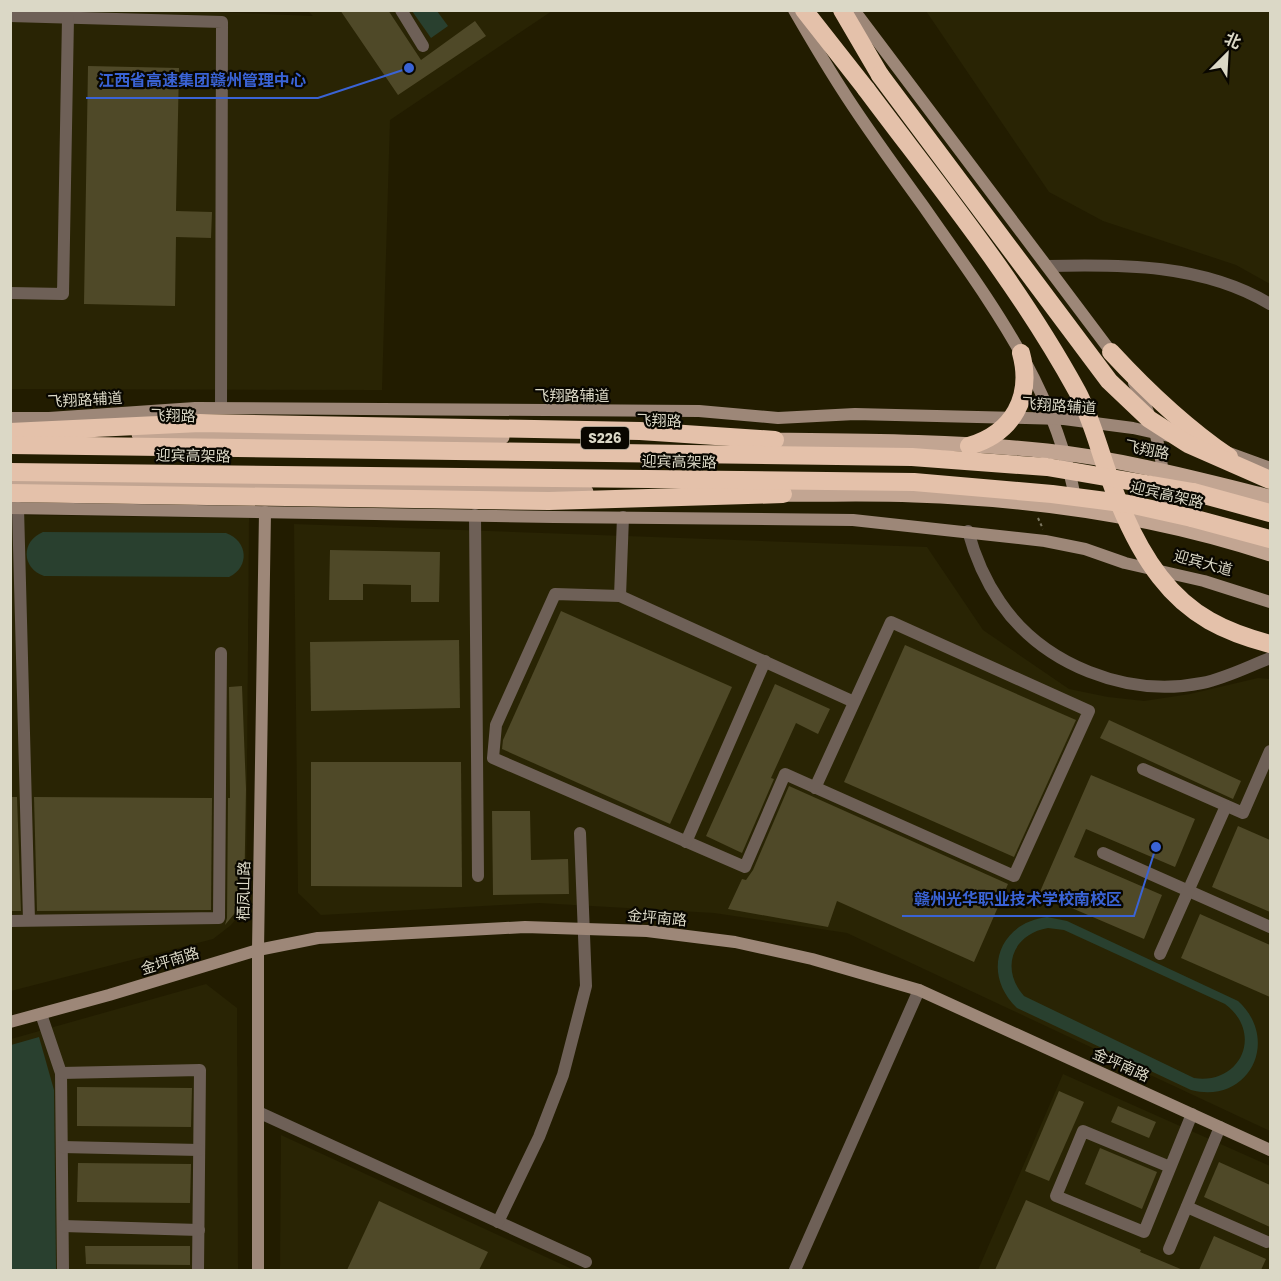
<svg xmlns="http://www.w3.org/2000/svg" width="1281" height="1281" font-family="Poppins,'Noto Sans SC',sans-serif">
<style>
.built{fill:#292404}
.green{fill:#29402f;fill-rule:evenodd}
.building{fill:#4f4928}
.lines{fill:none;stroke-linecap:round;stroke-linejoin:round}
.path{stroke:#7d7861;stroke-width:2;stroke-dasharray:3 3;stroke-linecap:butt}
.street{stroke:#6e6057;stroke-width:12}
.secondary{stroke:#9d8778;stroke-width:12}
.primary{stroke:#c2a592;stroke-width:15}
.highway{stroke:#e4c1aa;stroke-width:18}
.highway-bridge{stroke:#e4c1aa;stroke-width:18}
.labels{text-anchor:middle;stroke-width:4.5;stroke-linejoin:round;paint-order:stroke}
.shield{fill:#090700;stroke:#9c998b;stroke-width:1.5}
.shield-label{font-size:14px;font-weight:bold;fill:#dbd8c6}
.street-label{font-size:15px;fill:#dbd8c6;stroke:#090700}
.leader{fill:none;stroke:#3a63d5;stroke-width:2}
.callout-dot{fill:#3a63d5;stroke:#090700;stroke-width:2}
.callout-label{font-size:16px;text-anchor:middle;font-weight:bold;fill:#3a63d5;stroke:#090700;stroke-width:4.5;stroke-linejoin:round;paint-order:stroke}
</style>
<rect width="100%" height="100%" fill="#221c00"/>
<g class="built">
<path d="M168 10 313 16 308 11H552L390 120 382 390 11 389V11Z"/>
<path d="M926 11H1270V284L1236 265 1103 221 1049 192Z"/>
<path d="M11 515 249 518 246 907 231 925 213 939 11 991Z"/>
<path d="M294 524 927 547 983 630 1069 689 1108 697 1144 701 1190 694 1258 678 1270 679V1131L847 933 714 913 539 903 321 915 298 893Z"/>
<path d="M206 984 237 1008 238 1270H11V1039Z"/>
<path d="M1063 1074 1270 1166V1270H978Z"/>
<path d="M281 1135 574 1270H280Z"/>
</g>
<g class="green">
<path d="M412 11H437L448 26 431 38Z"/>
<path d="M43 532 226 533C248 541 250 567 229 577L44 576C21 568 21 541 43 532Z"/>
<path d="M1047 917 1067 921 1238 1001C1281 1040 1249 1105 1191 1090L1017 1008C981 974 998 923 1047 917ZM1048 928 1064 930 1225 1004C1264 1033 1241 1085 1194 1078L1024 996C1000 969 1012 934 1048 928Z"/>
<path d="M39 1037 54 1090 56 1270H11V1045Z"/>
</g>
<g class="building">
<path d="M340 10H388L421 60 475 21 486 36 398 95Z"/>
<path d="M88 66 179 68 176 211 212 212 211 238 176 237 175 306 84 304Z"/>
<path d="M330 550 440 552 439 602H411V585L363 584V600H329Z"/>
<path d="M561 611 732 687 670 824 502 749 503 740Z"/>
<path d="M459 640 460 708 311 711 310 642Z"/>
<path d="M905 645 1076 720 1014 857 844 782Z"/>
<path d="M775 684 830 709 818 734 796 723 771 778 774 779 742 853 706 836Z"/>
<path d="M242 686 246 789 244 902 225 925 227 918 228 798H230L229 687Z"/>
<path d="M1109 720 1241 781 1233 799 1100 738Z"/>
<path d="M311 762H461L462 887 311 886Z"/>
<path d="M1091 775 1195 819 1175 867 1086 829 1074 857 1162 895 1144 939 1039 894Z"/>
<path d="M789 786 1008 884 974 962 837 901 828 927 728 909 742 879 746 880 753 870Z"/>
<path d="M10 797H17L21 911H10Z"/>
<path d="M34 797 212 798 211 910 37 911Z"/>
<path d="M492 811H530L531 860 568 859 569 894 493 895Z"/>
<path d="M1238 826 1270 840V912L1212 887Z"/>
<path d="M1200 914 1270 945V997L1181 958Z"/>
<path d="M77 1087 192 1088 191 1127 77 1126Z"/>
<path d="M1059 1091 1084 1102 1049 1181 1025 1171Z"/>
<path d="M1118 1106 1156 1122 1149 1138 1111 1122Z"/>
<path d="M1100 1148 1157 1172 1142 1209 1085 1184Z"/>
<path d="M1219 1162 1270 1185V1227L1204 1197Z"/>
<path d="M78 1163 191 1164 190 1203 77 1202Z"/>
<path d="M1026 1200 1141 1250 1140 1252 1183 1270H995Z"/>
<path d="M379 1201 488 1252 479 1270H347Z"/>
<path d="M1214 1236 1266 1259 1261 1270H1199Z"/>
<path d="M85 1246H190V1265L86 1264Z"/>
</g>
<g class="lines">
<path class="path" d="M1038 518 1043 529"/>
<g class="street">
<path d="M401 10 423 46"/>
<path d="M10 16 222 22 221 408"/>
<path d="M1047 266C1123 264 1203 264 1270 304"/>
<path d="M10 293 63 294 68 18"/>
<path d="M18 508 29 920"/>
<path d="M475 515 478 876"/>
<path d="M968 531C975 557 985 580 1000 602 1043 665 1127 698 1202 683 1226 678 1247 667 1270 658"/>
<path d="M620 596 623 517"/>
<path d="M1143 769 1243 813 1270 751"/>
<path d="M815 788 891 622 1089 711 1014 876 785 774 745 867 493 758 496 725 555 594 620 596 854 702"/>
<path d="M686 842 765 661"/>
<path d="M1103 853 1270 927"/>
<path d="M10 921 219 918 221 653"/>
<path d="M1160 954 1226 806"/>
<path d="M41 1014 61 1073 63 1270"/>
<path d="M61 1073 200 1070 198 1270"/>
<path d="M258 1112 586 1262"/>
<path d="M62 1147 199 1150"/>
<path d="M1170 1167 1083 1131 1056 1196 1144 1232 1192 1114"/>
<path d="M1187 1207 1267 1242"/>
<path d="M498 1222 539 1137 563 1075 586 986 580 833"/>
<path d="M63 1226 199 1230"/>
<path d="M1169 1249 1220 1127"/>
<path d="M795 1270 919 990"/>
</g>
<g class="secondary">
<path d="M794 10C809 36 825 63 841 88 867 129 896 168 924 207 990 302 1056 387 1076 503"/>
<path d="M854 10 1115 357"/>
<path d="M1134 383C1157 424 1168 469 1161 516"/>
<path d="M10 418H49L195 408 699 411 778 418 855 414 1064 419 1133 428 1169 436"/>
<path d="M1226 452 1270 468"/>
<path d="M10 508 554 517 853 520 1045 541 1085 549 1125 563 1204 581 1270 602"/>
<path d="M10 1022 109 995 258 950 318 938 525 927 647 931 735 942 812 959 919 990 1270 1150"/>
<path d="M258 1270V950L265 512"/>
</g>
<g class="primary">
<path d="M139 434 502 437"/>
<path d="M763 440C857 441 953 441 1047 451 1122 459 1197 479 1270 497"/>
<path d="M10 484 586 492"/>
<path d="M772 494C820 495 867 493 914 495 1033 499 1158 517 1270 554"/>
</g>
<g class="highway">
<path d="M804 10 866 89"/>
<path d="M842 10 880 75"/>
<path d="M1111 352C1147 391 1185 427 1229 457"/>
<path d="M10 432 200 423 640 431 775 440"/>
<path d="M969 446C1013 433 1033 397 1021 353"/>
<path d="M1193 492 1270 513"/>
<path d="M10 493 549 501 783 494"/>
<path d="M1192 518 1270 539"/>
</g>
<g class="highway-bridge">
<path d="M880 75 1109 381 1149 419 1188 444 1270 480"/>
<path d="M866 89C940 188 1018 283 1077 391 1090 415 1097 442 1106 468 1119 506 1135 545 1160 577 1190 616 1225 632 1270 644"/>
<path d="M10 445 912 457 1047 467 1193 492"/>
<path d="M10 472 914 482 1052 494 1129 504 1192 518"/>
</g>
</g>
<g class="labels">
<rect class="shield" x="581" y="427" width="48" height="22" rx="4.5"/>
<g class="shield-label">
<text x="605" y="443">S226</text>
</g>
<g class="street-label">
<text x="572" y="401">飞翔路辅道</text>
<text transform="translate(85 400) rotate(-3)" y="5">飞翔路辅道</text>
<text transform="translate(1059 406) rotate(4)" y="5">飞翔路辅道</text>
<text transform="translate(173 416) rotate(1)" y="5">飞翔路</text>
<text transform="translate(659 421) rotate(1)" y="5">飞翔路</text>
<text transform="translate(1147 450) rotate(11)" y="5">飞翔路</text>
<text transform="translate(193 456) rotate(1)" y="5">迎宾高架路</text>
<text transform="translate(679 462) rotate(1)" y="5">迎宾高架路</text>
<text transform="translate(1167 495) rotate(13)" y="5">迎宾高架路</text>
<text transform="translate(1203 563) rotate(15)" y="5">迎宾大道</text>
<text transform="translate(244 891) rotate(-89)" y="5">栖凤山路</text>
<text transform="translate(657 918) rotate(5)" y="5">金坪南路</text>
<text transform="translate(170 961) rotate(-17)" y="5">金坪南路</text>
<text transform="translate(1121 1065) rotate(24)" y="5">金坪南路</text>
</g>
</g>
<path class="leader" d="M409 68L318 98H86M1156 847L1134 916H902"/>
<g class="callout-dot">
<circle cx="409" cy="68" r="6"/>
<circle cx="1156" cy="847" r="6"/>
</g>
<g class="callout-label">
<text x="202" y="86">江西省高速集团赣州管理中心</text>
<text x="1018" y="905">赣州光华职业技术学校南校区</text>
</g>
<rect width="1281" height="1281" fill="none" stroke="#dbd8c6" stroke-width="24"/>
<g transform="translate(1227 54) rotate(24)" stroke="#090700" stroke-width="4.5" paint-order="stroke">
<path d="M0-4.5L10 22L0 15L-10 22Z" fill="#dbd8c6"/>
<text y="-9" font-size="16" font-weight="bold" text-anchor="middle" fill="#dbd8c6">北</text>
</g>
</svg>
